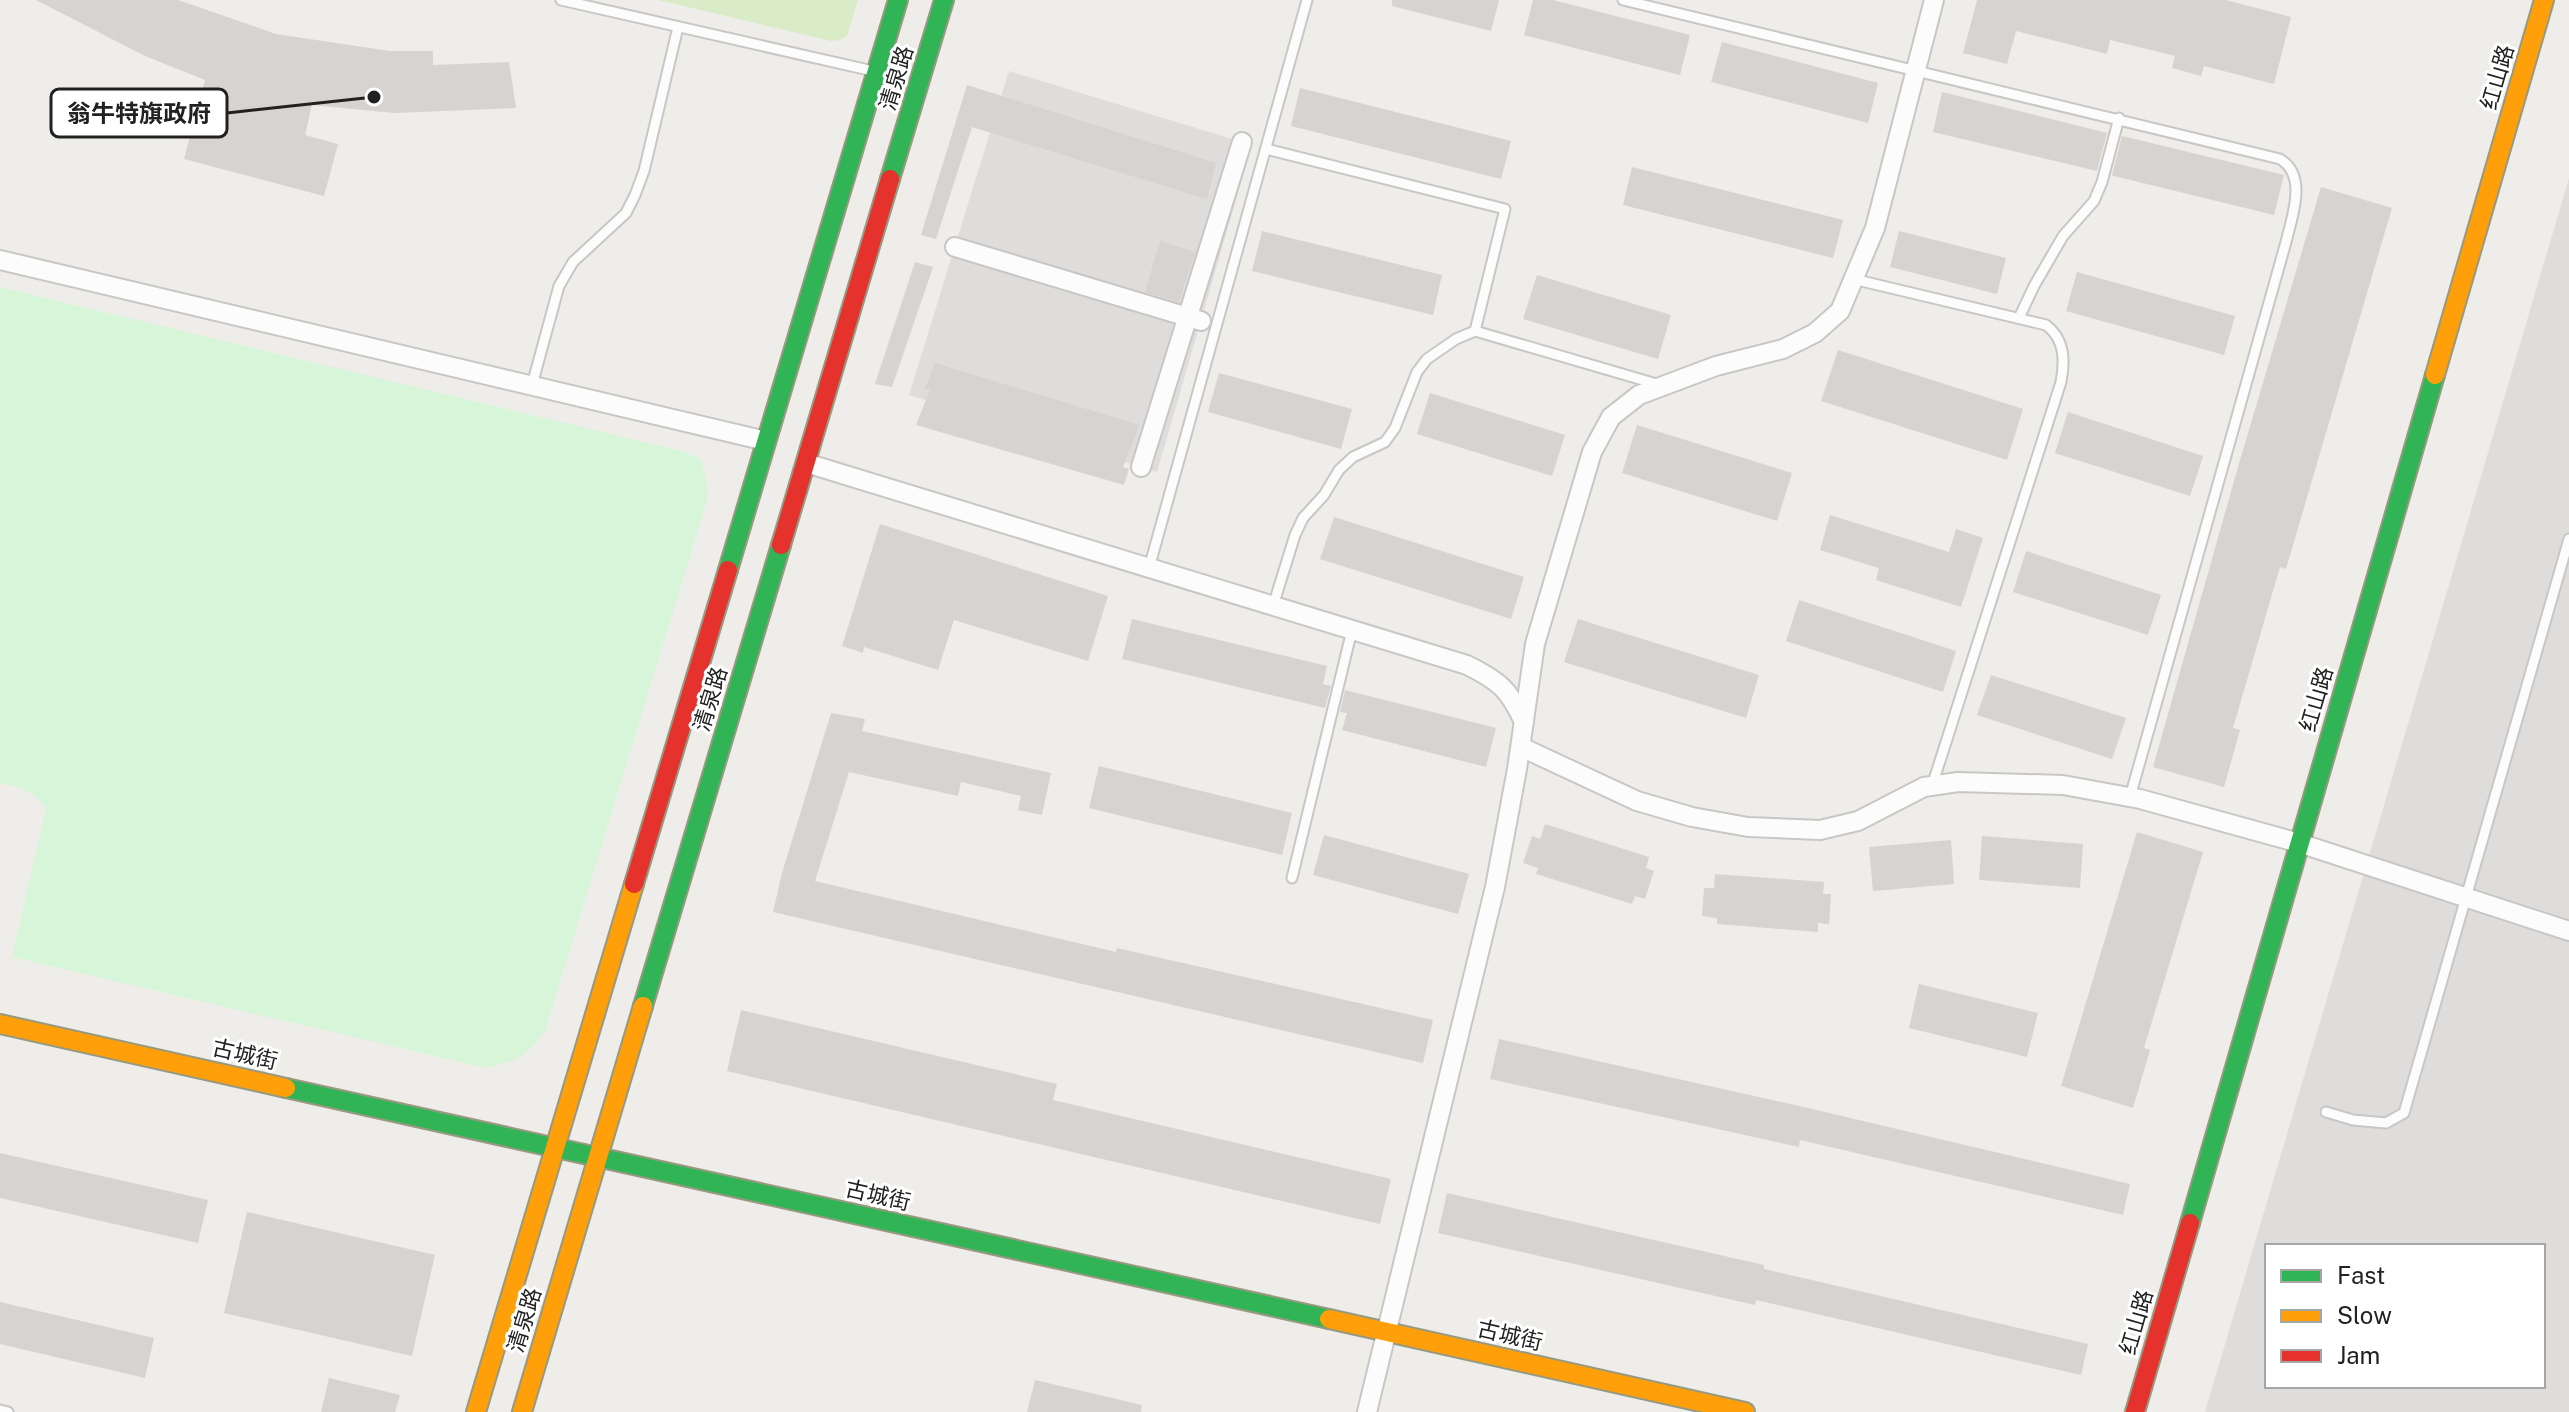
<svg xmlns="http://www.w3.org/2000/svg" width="2569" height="1412" font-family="'Public Sans','Noto Sans SC',sans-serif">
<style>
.residential{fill:#dedddb;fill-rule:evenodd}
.grass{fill:#daecc7}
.park{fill:#d7f5d8}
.building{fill:#d6d3d0}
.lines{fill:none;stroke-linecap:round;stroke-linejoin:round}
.lane-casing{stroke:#c8c7c5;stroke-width:13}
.street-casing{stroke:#c8c7c5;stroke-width:22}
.fast-casing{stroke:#979980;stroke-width:22}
.slow-casing{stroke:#979980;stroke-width:22}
.jam-casing{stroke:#979980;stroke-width:22}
.lane{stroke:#fdfcfc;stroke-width:9}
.street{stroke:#fdfcfc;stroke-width:18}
.fast{stroke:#30b455;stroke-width:18}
.slow{stroke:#ff9f0a;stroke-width:18}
.jam{stroke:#e5322d;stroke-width:18}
.labels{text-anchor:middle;stroke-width:6;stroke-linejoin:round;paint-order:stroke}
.street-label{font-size:22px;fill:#212121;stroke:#fff}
.leader{fill:none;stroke:#212121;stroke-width:3}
.callout-dot{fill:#212121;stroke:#fff;stroke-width:3}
.callout{fill:#fff;stroke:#212121;stroke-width:3}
.callout-label{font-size:24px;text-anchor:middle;font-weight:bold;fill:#212121}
</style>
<rect width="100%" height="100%" fill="#efede9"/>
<g class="residential">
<path d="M1009 71 1252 145 1157 472 909 395Z"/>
<path d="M2569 178V1412H2205ZM2267 1246H2543V1386H2267Z"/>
</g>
<path class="grass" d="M658 0H858L847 36 840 40 831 41Z"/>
<path class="park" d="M0 287 681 451 700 458 705 474 708 497 545 1031C525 1058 518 1060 486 1068L12 957 46 808C34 791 20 787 0 783Z"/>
<g class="building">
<path d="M36 0H178L276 34 390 51H433V65L509 62 516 108 394 113 312 105 305 135 338 144 324 196 184 159 205 80 145 56Z"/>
<path d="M1392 0H1499L1491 31 1392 6Z"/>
<path d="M1533 0H1553L1690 35 1680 75 1524 35Z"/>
<path d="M1977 0H2226L2291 17 2274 84 2204 66 2201 76 2172 68 2175 56 2110 40 2107 54 2016 31 2007 64 1963 53Z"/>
<path d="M1722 42 1878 83 1868 123 1711 82Z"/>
<path d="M967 85 1216 163 1207 199 972 127 936 239 921 235Z"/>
<path d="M1300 88 1511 141 1501 179 1291 126Z"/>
<path d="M1942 92 2107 133 2097 171 1933 132Z"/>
<path d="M2122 136 2284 175 2274 215 2114 176 2112 175Z"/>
<path d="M1632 167 1843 220 1833 258 1623 205Z"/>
<path d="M2321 187 2392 208 2286 569 2280 567 2233 728 2240 730 2224 787 2153 767 2238 467Z"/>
<path d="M1262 231 1442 275 1433 315 1252 271Z"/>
<path d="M1899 231 2006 258 1997 294 1890 267Z"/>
<path d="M1160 241 1195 252 1179 302 1145 292Z"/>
<path d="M915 262 933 267 892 387 875 384Z"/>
<path d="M2077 272 2235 316 2224 355 2066 311Z"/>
<path d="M1537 275 1671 315 1658 359 1523 319Z"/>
<path d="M1838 350 2023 409 2007 460 1821 401Z"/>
<path d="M935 363 1139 425 1123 467 1129 469 1124 485 916 425 930 390 925 389Z"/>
<path d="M1219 373 1352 409 1341 449 1208 412Z"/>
<path d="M1430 393 1565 435 1552 476 1417 434Z"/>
<path d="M2068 412 2203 456 2190 496 2055 453Z"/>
<path d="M1637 425 1792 473 1777 521 1622 473Z"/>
<path d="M1830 515 1949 552 1956 529 1983 538 1961 607 1876 580 1879 568 1820 550Z"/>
<path d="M1334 517 1524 577 1511 619 1320 559Z"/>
<path d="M880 524 1108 596 1088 661 954 620 938 670 864 647 863 653 842 646Z"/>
<path d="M2026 551 2161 595 2148 635 2013 592Z"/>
<path d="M1799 600 1956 651 1943 692 1786 641Z"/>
<path d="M1132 619 1327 666 1323 684 1331 686 1325 708 1122 659Z"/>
<path d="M1578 619 1759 675 1746 718 1564 662Z"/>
<path d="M1991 675 2126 718 2112 759 1977 715Z"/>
<path d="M1345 690 1496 728 1486 767 1342 730 1347 713 1340 712Z"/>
<path d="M831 713 865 719 862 731 1051 773 1042 815 1018 810 1021 796 961 782 958 796 849 772 815 881 1116 952 1117 948 1433 1020 1423 1063 773 912 782 873Z"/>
<path d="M1099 766 1292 813 1282 855 1089 808Z"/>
<path d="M1545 824 1649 857 1646 868 1654 871 1645 899 1635 896 1632 904 1536 874 1538 868 1523 863 1532 836 1540 839Z"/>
<path d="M2137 832 2203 852 2144 1048 2150 1050 2133 1108 2061 1086Z"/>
<path d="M1324 835 1469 874 1458 914 1313 875Z"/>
<path d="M1982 836 2083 844 2080 888 1979 880Z"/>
<path d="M1951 840 1954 884 1873 891 1869 847Z"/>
<path d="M1715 874 1824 882 1823 894H1831L1829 924 1818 923V932L1717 924V918L1702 916 1704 888H1714Z"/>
<path d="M1919 984 2038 1013 2027 1057 1909 1028Z"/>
<path d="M741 1010 1057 1084 1053 1100 1391 1179 1380 1224 727 1071Z"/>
<path d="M1499 1039 1808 1108 2130 1184 2123 1215 1800 1140 1799 1147 1490 1079Z"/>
<path d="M0 1153 208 1200 198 1243 0 1198Z"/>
<path d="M1447 1193 1764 1265V1269L2088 1344 2081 1375 1756 1300 1755 1305 1438 1233Z"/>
<path d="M247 1212 435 1255 412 1356 224 1313Z"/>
<path d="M0 1302 154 1338 145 1378 0 1344Z"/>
<path d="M329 1378 400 1395 395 1412H321Z"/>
<path d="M1035 1380 1142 1405 1141 1412H1027Z"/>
</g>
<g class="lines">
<defs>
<g id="lane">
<path d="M561 0 873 71"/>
<path d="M1623 0 2280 159C2308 176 2292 216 2286 242L2130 797"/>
<path d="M1266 149 1505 209 1475 331"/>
<path d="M1853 279 2046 325C2065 339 2065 361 2061 382L1932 786"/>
<path d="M2019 318 2034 286 2063 236 2094 201 2102 182 2119 118"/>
<path d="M532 385 559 286 573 262 626 213 635 195 644 171 678 27"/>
<path d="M1149 568 1307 0"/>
<path d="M1273 606 1295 535 1303 518 1324 495 1339 470 1353 457 1385 442 1395 428 1417 372 1427 359 1456 339 1475 331 1660 385"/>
<path d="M1292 878 1352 630"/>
<path d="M2326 1112 2353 1120 2386 1123 2404 1113 2569 539"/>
<path d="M0 1410 8 1412"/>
</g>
<g id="street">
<path d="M955 247 1201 321"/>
<path d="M0 260 766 441"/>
<path d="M806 463 1467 665C1499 681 1509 689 1524 722"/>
<path d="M1141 467 1242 142"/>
<path d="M1521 747 1637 801 1692 817 1748 827 1820 830 1858 821 1924 787 1958 782 2063 785 2140 799 2299 843 2569 931"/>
<path d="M1367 1412 1495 887 1517 769 1535 644 1592 452 1611 417 1639 395 1716 366 1783 349 1815 333 1840 311 1875 228 1934 0"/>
</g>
<g id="fast">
<path d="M890 179 944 0"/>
<path d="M728 570 898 0"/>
<path d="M643 1006 781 545"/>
<path d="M286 1088 1329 1319"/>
<path d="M2190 1223 2435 375"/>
</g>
<g id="slow">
<path d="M2435 375 2544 0"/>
<path d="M0 1024 286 1088"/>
<path d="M1329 1319 1745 1412"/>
<path d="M476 1412 634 884"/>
<path d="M522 1412 643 1006"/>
</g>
<g id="jam">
<path d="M781 545 890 179"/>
<path d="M634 884 728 570"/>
<path d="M2135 1412 2190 1223"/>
</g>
</defs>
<use href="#lane" class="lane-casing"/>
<use href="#street" class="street-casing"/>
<use href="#fast" class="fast-casing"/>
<use href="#slow" class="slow-casing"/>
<use href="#jam" class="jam-casing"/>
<use href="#lane" class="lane"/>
<use href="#street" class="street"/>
<use href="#fast" class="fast"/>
<use href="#slow" class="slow"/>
<use href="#jam" class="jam"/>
</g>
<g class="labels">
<g class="street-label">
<text transform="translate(2497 77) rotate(-74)" y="8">红山路</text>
<text transform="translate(896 78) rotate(-73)" y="8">清泉路</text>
<text transform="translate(710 699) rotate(-73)" y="8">清泉路</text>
<text transform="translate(2316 699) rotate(-74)" y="8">红山路</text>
<text transform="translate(245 1054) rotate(13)" y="8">古城街</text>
<text transform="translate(878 1195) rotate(13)" y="8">古城街</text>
<text transform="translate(524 1320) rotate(-73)" y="8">清泉路</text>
<text transform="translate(2136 1322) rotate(-74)" y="8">红山路</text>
<text transform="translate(1510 1335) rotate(13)" y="8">古城街</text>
</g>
</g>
<path class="leader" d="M374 97L227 113"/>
<circle class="callout-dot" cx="374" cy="97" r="8"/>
<rect class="callout" x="51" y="89" width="176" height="48" rx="8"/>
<g class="callout-label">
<text x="139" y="122">翁牛特旗政府</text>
</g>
<rect x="2265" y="1244" width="280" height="144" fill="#ffffff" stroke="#a6a6a6" stroke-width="2"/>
<rect x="2281" y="1270" width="40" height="12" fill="#30b455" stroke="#a6a6a6" stroke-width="2"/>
<text x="2337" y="1284" font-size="24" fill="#212121">Fast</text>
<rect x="2281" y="1310" width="40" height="12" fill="#ff9f0a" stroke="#a6a6a6" stroke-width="2"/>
<text x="2337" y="1324" font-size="24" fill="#212121">Slow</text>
<rect x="2281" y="1350" width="40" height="12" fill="#e5322d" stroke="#a6a6a6" stroke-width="2"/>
<text x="2337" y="1364" font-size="24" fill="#212121">Jam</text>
</svg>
